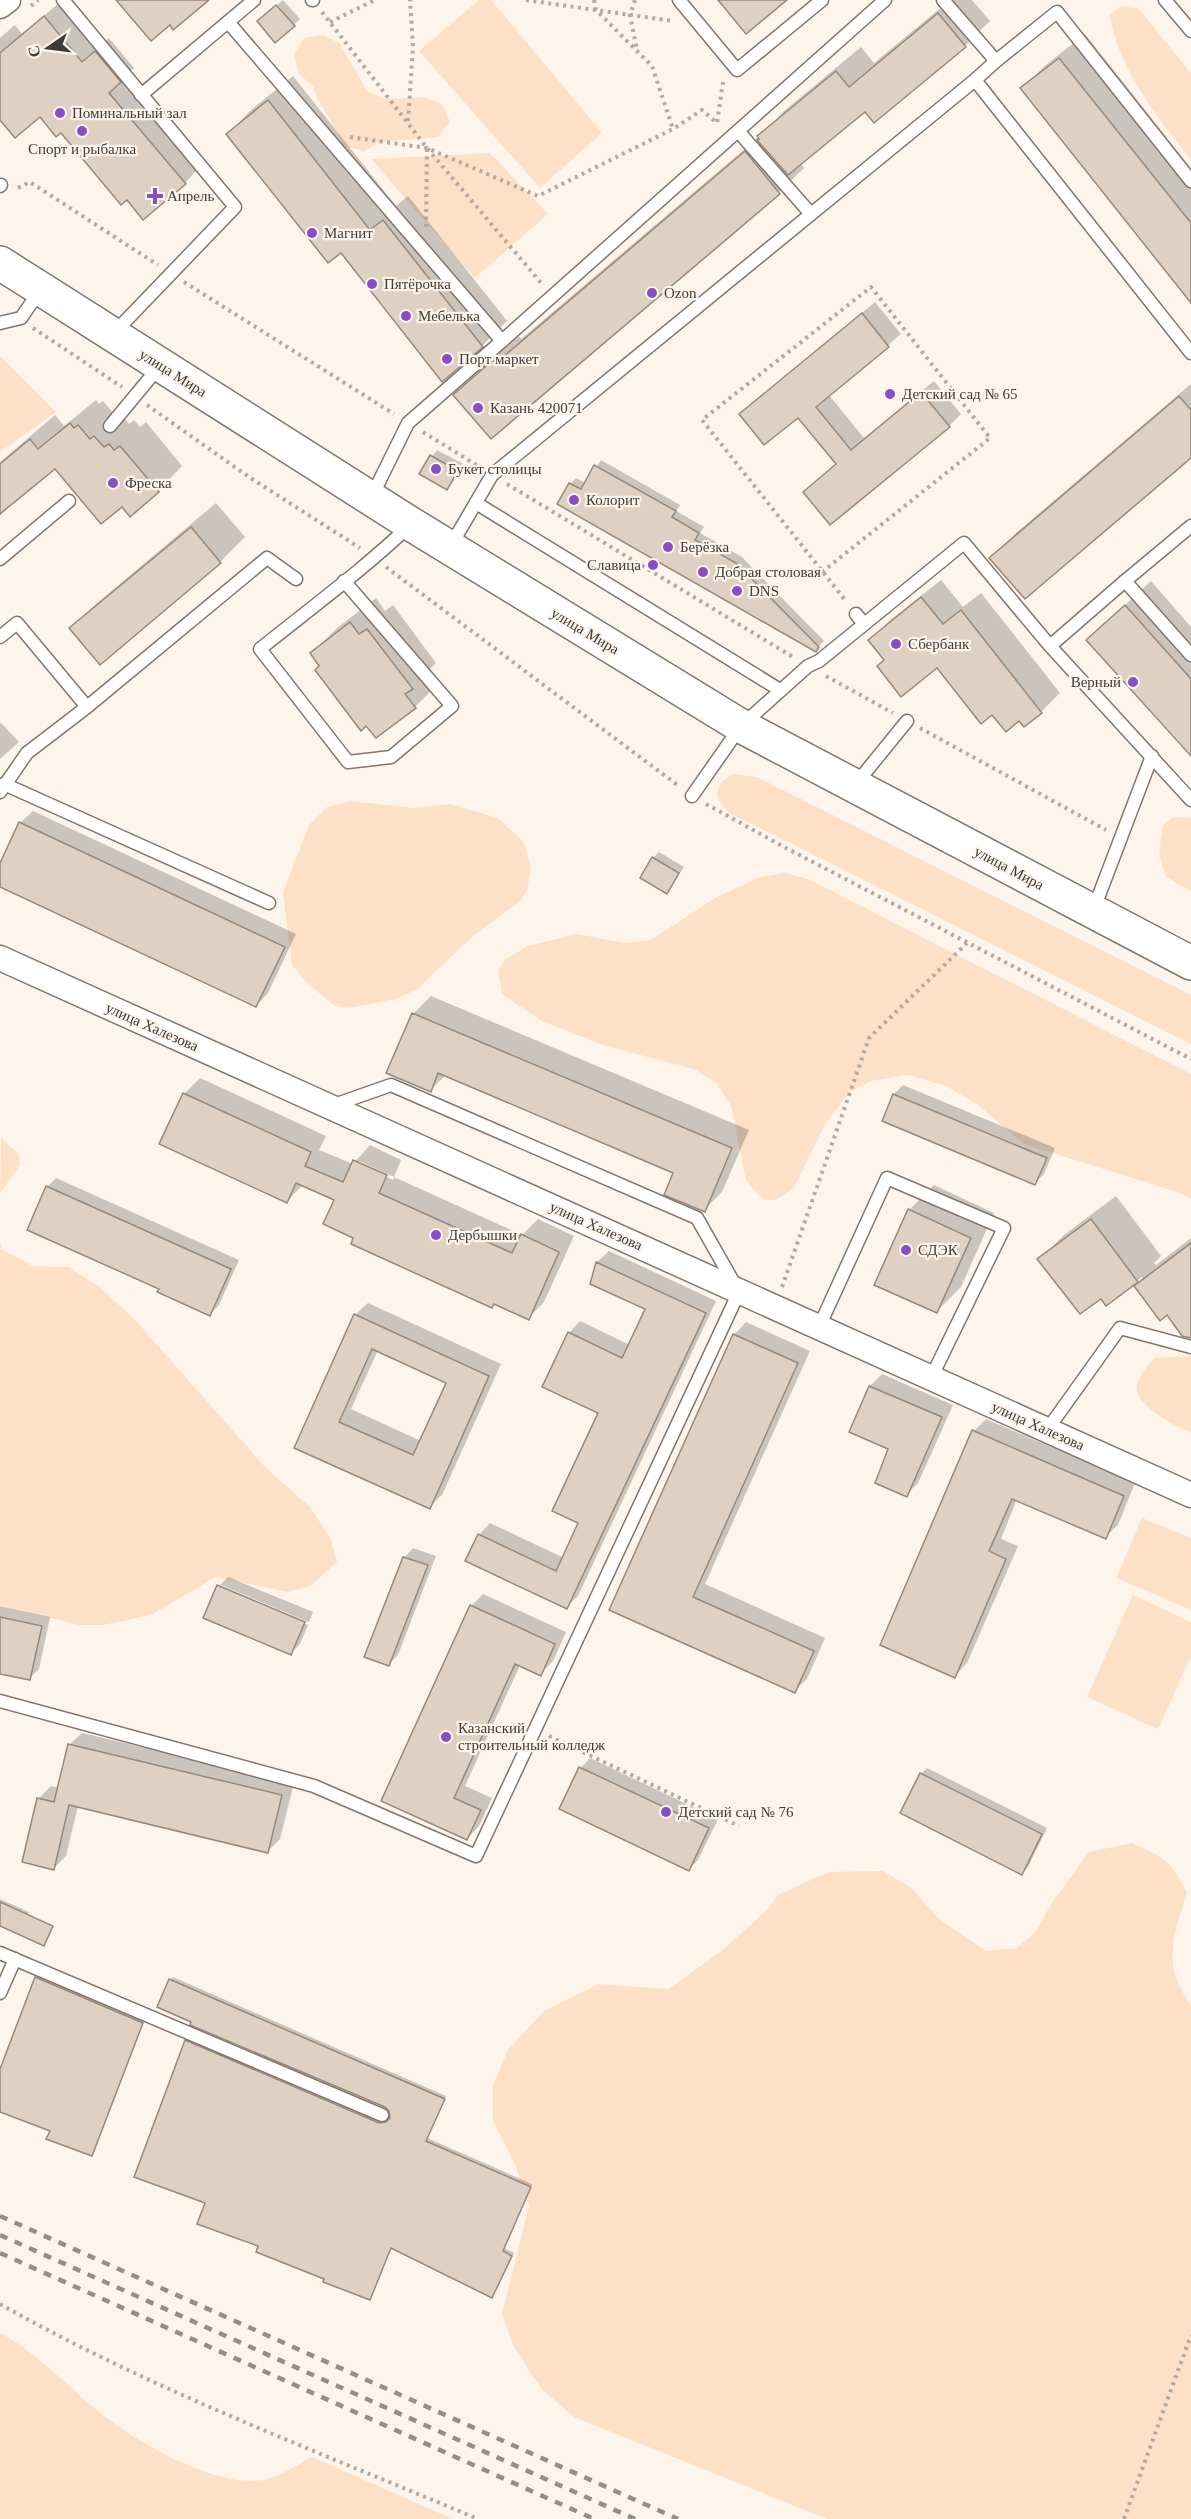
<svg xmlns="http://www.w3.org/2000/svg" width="1191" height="2519" font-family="'Times New Roman',serif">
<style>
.green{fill:#fce1c7}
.shadow{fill:#0003;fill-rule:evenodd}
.building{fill:#ded0c2;stroke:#96897c;stroke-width:1.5;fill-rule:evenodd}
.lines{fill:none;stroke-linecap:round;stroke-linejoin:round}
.lane-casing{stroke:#83766a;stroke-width:15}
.street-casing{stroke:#83766a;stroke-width:27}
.primary-casing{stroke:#83766a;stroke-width:36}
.path{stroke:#b2aaa3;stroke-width:4;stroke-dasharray:3 4.5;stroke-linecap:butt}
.lane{stroke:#fff;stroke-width:12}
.street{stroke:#fff;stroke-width:24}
.primary{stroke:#fff;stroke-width:33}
.rail{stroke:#958e87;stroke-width:4.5;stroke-dasharray:8 8;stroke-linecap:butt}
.poi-dot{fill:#864fc6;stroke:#fdf5ec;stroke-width:2}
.labels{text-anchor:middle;stroke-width:4.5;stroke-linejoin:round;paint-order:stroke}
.poi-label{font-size:15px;fill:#413b36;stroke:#fdf5ec;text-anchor:start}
.street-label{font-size:15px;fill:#413b36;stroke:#fdf5ec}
</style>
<rect width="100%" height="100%" fill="#fdf5ec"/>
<g class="green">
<path d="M479 0H491L602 133 540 188 419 51Z"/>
<path d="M1121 6 1138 8 1191 73V160C1158 117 1118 70 1110 15Z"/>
<path d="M323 35 339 43 368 92 385 99 425 97 443 105 450 122 438 137 380 142 364 151 346 147 317 98 313 86 299 74 294 55 304 38Z"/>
<path d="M490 153 548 214 475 278 371 159Z"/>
<path d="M0 356 56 412 0 452Z"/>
<path d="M733 774 757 777 1191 995V1044L728 812C712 797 714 784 733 774Z"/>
<path d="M351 801 412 808 450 804 498 818 524 843 531 867 527 891 520 901 472 937 417 989 397 999 349 1008 335 1006 307 983 292 965 283 892 309 825 327 807Z"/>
<path d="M1173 817 1191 818V891L1165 876 1159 852 1163 825Z"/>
<path d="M785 873 808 879 1191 1074V1199L1180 1193 1024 1144 977 1104 946 1086 908 1075 871 1081 850 1092 827 1121 794 1188 776 1200H764L746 1181 731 1106 717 1084 696 1070 603 1045 542 1021 502 994 498 970 506 959 528 946 577 934 625 943 651 940 715 898 760 877Z"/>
<path d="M1 1138 19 1154 20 1165 0 1193Z"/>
<path d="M0 1243 2 1250 33 1266 69 1267 101 1288 137 1322 264 1466 310 1507 331 1539 337 1562 310 1586 287 1592 216 1577 151 1615 103 1625H79L0 1605Z"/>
<path d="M1191 1356V1432C1175 1427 1140 1408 1137 1390 1135 1378 1148 1366 1154 1358Z"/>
<path d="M1142 1518 1191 1538V1610L1116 1578Z"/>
<path d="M1133 1595 1191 1622V1656L1158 1729 1087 1697Z"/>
<path d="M1132 1843C1164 1857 1171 1861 1187 1893 1173 1937 1161 1964 1191 2005V2519H827L574 2417 544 2391 531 2374 513 2345 502 2314 529 2206 515 2164 493 2121V2085L508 2050 544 2011 599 1984 669 1989 724 1949 768 1909 778 1895 828 1872 883 1871 911 1888 938 1918 986 1951 1017 1948 1036 1931 1051 1904 1089 1852Z"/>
<path d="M0 2333C44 2356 75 2396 115 2424 151 2450 227 2492 271 2478 285 2473 299 2464 312 2457L453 2519H0Z"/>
</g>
<g class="shadow">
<path d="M283 0 300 19 294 25 264 16Z"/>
<path d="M950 0H972L990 21 965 46 865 110 800 163 804 168 779 192 491 437 455 395 480 370 519 336 521 339 760 136 784 111 861 47 874 63Z"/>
<path d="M58 4 96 49 109 38 134 68 122 79 198 169 185 183 127 198 61 130 40 115 0 117V38L15 25 22 34Z"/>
<path d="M1085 34 1191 168V300L1022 88 1047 64Z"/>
<path d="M293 76 396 206 408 196 507 321 482 346 341 251 228 134 252 109Z"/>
<path d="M875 302 901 334 829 395 864 438 934 381 961 414 949 426 805 492 837 463 798 415 741 414Z"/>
<path d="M1191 384V456L991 558 1016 533Z"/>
<path d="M96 400 99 404 103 401 116 416 120 412 129 424 134 420 140 427 146 422 182 466 158 491 122 505 55 466 0 512V462L55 415 64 426Z"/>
<path d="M437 450 463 464 447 488 421 474Z"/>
<path d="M601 460 680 505 676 511 704 527 700 533 742 557 824 641 815 650 570 484 576 478 586 483Z"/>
<path d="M216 503 245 537 220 562 100 662 71 628 96 604Z"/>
<path d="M941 580 963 607 981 593 1060 693 1041 712 1020 719 992 713 938 666 870 640 889 621Z"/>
<path d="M1151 581 1191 627V754L1088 640Z"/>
<path d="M376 598 385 611 393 605 436 663 430 669 440 682 415 707 376 736 312 653 336 629Z"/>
<path d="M1 723 19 742 0 759V724Z"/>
<path d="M33 811 296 934 268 993 256 1006 0 886V866L20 823Z"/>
<path d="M659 852 684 867 667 892 653 858Z"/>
<path d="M431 996 749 1130 722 1192 704 1210 675 1172 446 1075 430 1090 413 1014Z"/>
<path d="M200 1078 326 1136 319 1150 353 1164 370 1145 401 1160 394 1177 522 1235 538 1219 574 1236 544 1302 528 1318 495 1303 491 1307 355 1238 336 1199 303 1185 287 1201 161 1143 185 1093ZM359 1161 394 1177 393 1180 359 1164Z"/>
<path d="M903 1085 1055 1148 1044 1174 1035 1183 884 1120 894 1094Z"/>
<path d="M56 1178 239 1260 219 1305 210 1314 160 1288 47 1187Z"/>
<path d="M934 1185 994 1213 961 1287 937 1311 909 1210Z"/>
<path d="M1116 1196 1161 1256 1154 1263 1156 1265 1191 1238V1328L1167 1313 1136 1286 1143 1278 1142 1277 1106 1304 1101 1297 1039 1260 1064 1235Z"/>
<path d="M609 1251 716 1301 578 1596 566 1607 479 1535 490 1523 564 1558 580 1523 600 1412 569 1333 580 1321 630 1345 647 1308 592 1283 597 1262Z"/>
<path d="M368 1303 501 1364 442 1495 429 1507 296 1447 355 1315ZM378 1350 448 1382 421 1441 351 1409Z"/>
<path d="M746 1322 810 1351 705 1584 825 1638 807 1679 794 1691 611 1609 734 1335Z"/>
<path d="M882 1374 953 1405 918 1483 906 1495 890 1448 851 1431 870 1386Z"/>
<path d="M986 1419 1135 1483 1118 1525 1105 1537 1017 1499 1001 1539 1018 1546 967 1663 955 1676 974 1431Z"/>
<path d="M413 1548 436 1556 398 1655 389 1664 404 1558Z"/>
<path d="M228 1577 313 1612 309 1622 221 1585V1588L308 1625 300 1644 290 1654 205 1618 219 1586Z"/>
<path d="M483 1594 566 1632 553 1661 540 1674 520 1665 465 1786 492 1798 479 1826 467 1839 383 1801 471 1606Z"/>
<path d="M0 1606 50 1617 39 1669 29 1679 0 1672Z"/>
<path d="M82 1733 294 1783 280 1839 268 1851 78 1806 66 1856 53 1869 38 1799 51 1786 59 1788 69 1745Z"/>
<path d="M590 1758 718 1819 698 1860 689 1869 561 1809 581 1768Z"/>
<path d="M927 1768 1047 1828 1028 1867 1022 1873 921 1774Z"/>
<path d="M0 1899 29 1912 20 1930 0 1925Z"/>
<path d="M38 1975 144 2020 91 2154 51 2130 0 2110V2073Z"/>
<path d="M173 1977 446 2096 427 2138 532 2184 504 2248 514 2253 494 2293 492 2296 392 2247 370 2299 260 2245 207 2202 186 2041 188 2038 382 2121 390 2119 392 2115 390 2109 192 2024 170 1980Z"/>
</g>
<g class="building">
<path d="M116 0H209L173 30 170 25 151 41Z"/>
<path d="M718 0H787L746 34Z"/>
<path d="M276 5 295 26 275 43 257 21Z"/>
<path d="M938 13 966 47 874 123 865 112 788 175 757 140 759 139 757 136 836 71 849 87Z"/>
<path d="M44 16 82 62 95 51 121 82 109 93 186 184 143 220 127 200 121 205 61 133 56 137 40 117 15 138 0 120V53Z"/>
<path d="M1059 58 1191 223V303L1020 88Z"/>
<path d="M268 100 370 230 383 220 483 347 442 382 341 253 328 263 226 134Z"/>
<path d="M745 151 780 194 491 439 453 395 493 360 496 363Z"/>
<path d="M862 313 889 347 816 407 851 450 921 392 950 427 830 525 803 492 836 464 798 418 764 445 739 414Z"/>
<path d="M1179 396 1191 410V458L1025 599 989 558Z"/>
<path d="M70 423 74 428 78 425 90 439 94 436 104 447 109 444 114 450 120 446 159 492 130 517 122 507 101 524 55 469 0 514V464L30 439 38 449Z"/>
<path d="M430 455 458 471 447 490 419 474Z"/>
<path d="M594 465 676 511 672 517 699 533 695 540 736 563 819 647 816 652 557 504 569 483 581 489Z"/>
<path d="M191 527 221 563 100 665 69 628Z"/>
<path d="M921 597 943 624 961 610 1042 713 1024 727 1019 721 1006 732 992 715 981 724 937 668 901 697 877 666 884 660 868 640Z"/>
<path d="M1125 605 1191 679V756L1086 640Z"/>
<path d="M350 622 359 634 367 629 413 689 405 694 416 708 376 738 366 726 361 731 315 670 319 666 310 653Z"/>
<path d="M19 822 285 947 256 1007 0 887V863Z"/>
<path d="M652 857 679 873 667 894 640 878Z"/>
<path d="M412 1013 732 1148 705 1212 664 1195 673 1173 438 1073 431 1092 386 1073Z"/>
<path d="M183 1093 311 1152 305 1166 343 1182 353 1160 387 1175 379 1193 512 1253 521 1234 559 1252 529 1320 494 1304 492 1308 351 1244 353 1238 323 1224 334 1200 296 1183 287 1203 159 1144Z"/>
<path d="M893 1094 1047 1158 1035 1185 882 1121Z"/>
<path d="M46 1186 231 1269 210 1316 157 1292 159 1289 27 1230Z"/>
<path d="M908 1209 971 1238 937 1313 874 1285Z"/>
<path d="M1091 1219 1138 1282 1106 1306 1101 1299 1080 1314 1037 1259Z"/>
<path d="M1191 1243V1338L1182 1336 1167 1315 1160 1321 1134 1286Z"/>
<path d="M596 1262 706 1313 567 1609 465 1561 478 1534 556 1571 578 1523 552 1511 598 1413 542 1387 568 1332 622 1358 645 1309 590 1284Z"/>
<path d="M354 1314 489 1376 430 1509 294 1448ZM372 1349 446 1383 413 1455 339 1422Z"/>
<path d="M733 1334 798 1363 693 1597 814 1651 795 1693 609 1610Z"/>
<path d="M869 1386 942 1417 907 1497 875 1483 888 1449 849 1432Z"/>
<path d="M972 1430 1124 1496 1106 1539 1012 1499 989 1551 1006 1559 955 1678 880 1645Z"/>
<path d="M403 1557 428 1565 389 1666 364 1657Z"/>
<path d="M217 1585 305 1622 291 1655 203 1618Z"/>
<path d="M470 1605 555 1644 541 1676 515 1664 454 1798 481 1810 467 1840 381 1801Z"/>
<path d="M0 1617 42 1626 30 1680 0 1674Z"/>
<path d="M68 1744 282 1795 268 1853 69 1805 54 1870 22 1862 37 1798 54 1802Z"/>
<path d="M579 1767 709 1828 689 1871 559 1809Z"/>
<path d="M920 1773 1042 1834 1022 1875 900 1813Z"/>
<path d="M0 1902 53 1926 44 1946 0 1926Z"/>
<path d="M35 1977 143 2023 92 2156 46 2139 50 2131 0 2112V2069Z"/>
<path d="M169 1979 445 2099 426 2141 531 2187 503 2251 512 2256 492 2298 391 2248 370 2300 323 2282 324 2279 256 2252 258 2246 197 2224 205 2203 134 2177 185 2040 379 2123 386 2122 390 2118 389 2111 385 2107 190 2025 191 2022 157 2007Z"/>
</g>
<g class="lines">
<defs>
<g id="lane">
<path d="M63 0 235 207 113 334"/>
<path d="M312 0H313"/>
<path d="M679 0 737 70 822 0"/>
<path d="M943 0 996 61 975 80"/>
<path d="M1165 0 1191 31"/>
<path d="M228 22 502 341 885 0"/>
<path d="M996 61 1057 12 1191 181"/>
<path d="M141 95 254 0"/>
<path d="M738 131 811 214"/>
<path d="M0 186 1 185"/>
<path d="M0 323 21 318 41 289"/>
<path d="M110 426 159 367"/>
<path d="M371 498 408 423 502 341"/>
<path d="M476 503 780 690"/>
<path d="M1191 526 1125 581 1191 655"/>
<path d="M450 547 492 475 975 80 1191 353"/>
<path d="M0 559 69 501"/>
<path d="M344 581 452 706 391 757 348 762 260 649C311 608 363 570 410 525"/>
<path d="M856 614 864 624"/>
<path d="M0 637 17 623 87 707"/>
<path d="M1050 646 1191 800"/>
<path d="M4 784 269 903"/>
<path d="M855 785 907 721"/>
<path d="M0 792 27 753 87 707 267 558 296 579"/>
<path d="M692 796 741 726 808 666 819 661 964 543 1050 646 1125 581"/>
<path d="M1093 911 1152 756"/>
<path d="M819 1327 887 1178 1004 1228 931 1378"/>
<path d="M1047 1430 1120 1328 1191 1347"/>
<path d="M0 1701 314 1786 476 1856 739 1292 697 1218 391 1085 331 1106"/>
<path d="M0 1953 382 2115"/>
<path d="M0 1993 15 1959"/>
</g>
<g id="street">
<path d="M0 6 8 0"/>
<path d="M0 958 1191 1495"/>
</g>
<path id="primary" d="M0 263 411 524 741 726 1191 963"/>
</defs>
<use href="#lane" class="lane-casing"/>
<use href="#street" class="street-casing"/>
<use href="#primary" class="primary-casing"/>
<g class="path">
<path d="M526 0 673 21"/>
<path d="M594 0 596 10 652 66 673 129"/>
<path d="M635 0 630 15 637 50"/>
<path d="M31 6 38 0"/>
<path d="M322 12 427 148 542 284"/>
<path d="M330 22 375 0"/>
<path d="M408 121 413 47 410 0"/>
<path d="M350 137 427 148 538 196 673 129 702 110 717 123 723 82"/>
<path d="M18 188 30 182 158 265"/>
<path d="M426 227 427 148"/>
<path d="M184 282 394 414"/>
<path d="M33 328 122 387"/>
<path d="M147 405 249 477 360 548"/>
<path d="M423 432 478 466"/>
<path d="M507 484 793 657"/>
<path d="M386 567 680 787"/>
<path d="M822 572 990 438 871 287 702 420 846 601"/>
<path d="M826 676 893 713"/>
<path d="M920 728 1106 830"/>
<path d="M706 804 786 848 1191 1059"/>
<path d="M782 1287 869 1038 967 943"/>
<path d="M549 1736 739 1826"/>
<path d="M0 2304C152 2390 317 2451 478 2519"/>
<path d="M1124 2519 1191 2335"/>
</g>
<use href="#lane" class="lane"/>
<use href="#street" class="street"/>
<use href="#primary" class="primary"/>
<g class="rail">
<path d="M0 2216 678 2519"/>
<path d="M0 2235 635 2519"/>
<path d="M0 2253 594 2519"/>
</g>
</g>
<g class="poi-dot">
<circle cx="60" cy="113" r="6"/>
<circle cx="82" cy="131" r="6"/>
<path d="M152 187h6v6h6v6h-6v6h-6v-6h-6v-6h6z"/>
<circle cx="312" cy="233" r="6"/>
<circle cx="372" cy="284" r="6"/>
<circle cx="652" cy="293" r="6"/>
<circle cx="406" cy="316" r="6"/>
<circle cx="447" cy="359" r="6"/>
<circle cx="890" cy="394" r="6"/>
<circle cx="478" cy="408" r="6"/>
<circle cx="436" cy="469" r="6"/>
<circle cx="113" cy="483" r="6"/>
<circle cx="574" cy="500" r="6"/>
<circle cx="668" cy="547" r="6"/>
<circle cx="653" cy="565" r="6"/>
<circle cx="703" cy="572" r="6"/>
<circle cx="737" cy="591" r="6"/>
<circle cx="896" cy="644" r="6"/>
<circle cx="1133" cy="682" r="6"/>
<circle cx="436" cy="1235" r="6"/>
<circle cx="906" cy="1250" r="6"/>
<circle cx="446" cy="1737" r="6"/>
<circle cx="666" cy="1812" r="6"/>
</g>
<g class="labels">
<g class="poi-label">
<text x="72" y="118">Поминальный зал</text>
<text x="82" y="154" text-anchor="middle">Спорт и рыбалка</text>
<text x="167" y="201">Апрель</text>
<text x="324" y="238">Магнит</text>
<text x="384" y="289">Пятёрочка</text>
<text x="664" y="298">Ozon</text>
<text x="418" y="321">Мебелька</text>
<text x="459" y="364">Порт маркет</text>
<text x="902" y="399">Детский сад № 65</text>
<text x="490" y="413">Казань 420071</text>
<text x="448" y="474">Букет столицы</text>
<text x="125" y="488">Фреска</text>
<text x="586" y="505">Колорит</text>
<text x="680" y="552">Берёзка</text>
<text x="641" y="570" text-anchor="end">Славица</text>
<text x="715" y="577">Добрая столовая</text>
<text x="749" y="596">DNS</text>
<text x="908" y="649">Сбербанк</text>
<text x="1121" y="687" text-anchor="end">Верный</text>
<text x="448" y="1240">Дербышки</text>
<text x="918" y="1255">СДЭК</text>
<text x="458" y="1733">Казанский<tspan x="458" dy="17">строительный колледж</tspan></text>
<text x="678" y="1817">Детский сад № 76</text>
</g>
<g class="street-label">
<text transform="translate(173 373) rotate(32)" y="5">улица Мира</text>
<text transform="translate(585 631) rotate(31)" y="5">улица Мира</text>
<text transform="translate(1009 868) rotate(28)" y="5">улица Мира</text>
<text transform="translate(152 1027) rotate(24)" y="5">улица Халезова</text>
<text transform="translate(596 1226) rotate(24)" y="5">улица Халезова</text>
<text transform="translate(1038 1426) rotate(24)" y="5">улица Халезова</text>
</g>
</g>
<g transform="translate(48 48) rotate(256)" stroke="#fdf5ec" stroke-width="4.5" paint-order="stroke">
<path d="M0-4.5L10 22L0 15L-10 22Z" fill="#413b36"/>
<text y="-9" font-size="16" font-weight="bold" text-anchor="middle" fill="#413b36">С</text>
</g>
</svg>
